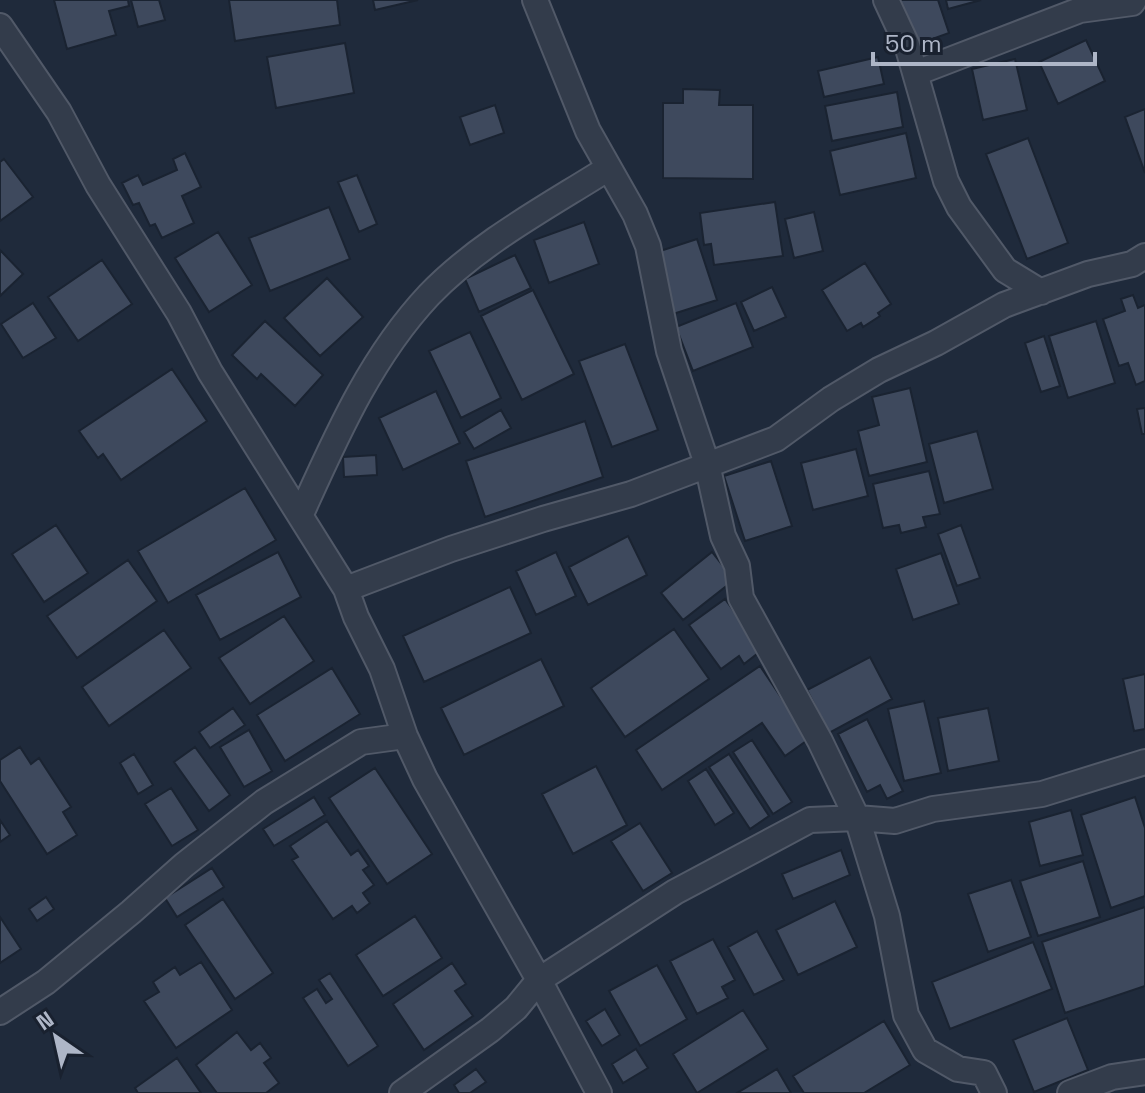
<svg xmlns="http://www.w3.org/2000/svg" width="1145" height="1093" font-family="'Space Grotesk',sans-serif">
<rect width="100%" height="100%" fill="#1f2a3b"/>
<path fill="#3e495d" stroke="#1a2331" stroke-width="2" d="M54 0H128L129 6 109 11 116 35 67 49Z
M131 0H159L165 20 138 27Z
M229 0H337L340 25 235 41Z
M373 0H418L375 10Z
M897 0H938L949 33 913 46Z
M946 0H981L948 9Z
M1086 40 1105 81 1058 104 1039 62Z
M345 43 354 93 276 108 267 57Z
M878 57 884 84 824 97 818 71Z
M1015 59 1027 110 983 120 972 69Z
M683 89 720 90 719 105H753V179L663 178V103H683Z
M897 92 903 127 832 141 825 106Z
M495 105 504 133 470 145 460 117Z
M1145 109V173L1125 117Z
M906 133 916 178 840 195 830 151Z
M1028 138 1068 243 1027 259 986 154Z
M185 153 201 187 182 196 194 223 162 238 155 224 150 226 139 203 133 205 122 183 138 175 143 185 177 170 173 159Z
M4 159 33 197 0 221V162Z
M357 175 377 224 359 232 338 182Z
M775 202 783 256 714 265 711 244 704 245 700 213Z
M329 207 350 259 270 291 249 238Z
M814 212 823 251 794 258 785 219Z
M584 222 599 264 549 283 534 240Z
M218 232 252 285 209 312 175 258Z
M697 239 717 300 673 314 654 253Z
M0 250 23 274 0 296Z
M515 255 531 288 479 312 465 279Z
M102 260 132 304 78 341 48 297Z
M865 263 891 304 878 313 880 316 863 327 861 323 847 331 822 290Z
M327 278 363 317 320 356 284 318Z
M772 287 786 317 754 331 741 302Z
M533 290 574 374 522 400 481 316Z
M1133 295 1138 308 1145 305V381L1136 385 1128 363 1119 366 1103 319 1125 311 1121 299Z
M33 303 56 338 23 358 1 324Z
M736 303 753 347 693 371 676 327Z
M265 321 323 375 295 406 261 374 257 379 232 355Z
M1096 321 1115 383 1068 398 1049 336Z
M470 332 501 398 461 418 429 351Z
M1044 336 1060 386 1041 392 1025 343Z
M625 344 658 430 612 447 579 361Z
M172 369 207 421 121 480 103 454 98 458 79 431Z
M910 388 927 462 869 476 858 431 879 425 872 397Z
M436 391 460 443 403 470 379 418Z
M1145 408V434H1142L1137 409Z
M501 410 511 428 474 449 464 432Z
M585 421 603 477 485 517 466 461Z
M977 431 993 489 944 503 929 444Z
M856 449 868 496 813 510 801 463Z
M376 455 377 475 344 477 343 457Z
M771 461 792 526 745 541 724 476Z
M929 471 940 514 923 517 926 527 901 533 899 525 883 528 873 484Z
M245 488 276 540 168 603 138 551Z
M56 525 88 573 44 602 12 554Z
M961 525 980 578 957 586 938 534Z
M628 536 647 575 588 605 569 567Z
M278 552 301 597 220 640 196 595Z
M556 552 576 596 536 615 516 571Z
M712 552 734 580 683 620 661 593Z
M941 553 959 604 913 620 896 569Z
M128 560 157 601 77 658 47 616Z
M510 587 531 633 424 682 403 636Z
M725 599 762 650 744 664 739 656 721 669 689 625Z
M284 616 314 661 250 704 219 658Z
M674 629 709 679 625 737 591 688Z
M164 630 191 668 109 726 82 687Z
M870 657 892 699 829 733 807 690Z
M541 659 564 706 464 755 441 708Z
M760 666 809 739 785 756 762 723 662 790 636 750Z
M332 668 360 714 285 761 257 715Z
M1145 674V729L1134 731 1123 679Z
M924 701 941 773 904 781 888 709Z
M233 708 245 725 210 748 199 732Z
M988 708 999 761 948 771 938 718Z
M867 719 903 791 887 799 880 785 867 792 838 734Z
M249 730 272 771 244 787 220 747Z
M752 740 792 802 773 814 733 752Z
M20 747 31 764 39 758 71 807 63 812 77 835 47 854 0 781V760Z
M195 747 230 795 209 811 174 762Z
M134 754 153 785 138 794 120 763Z
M729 754 769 816 750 829 709 767Z
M596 766 627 825 573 854 542 794Z
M375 768 432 854 387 884 329 798Z
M706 769 734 813 715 825 688 781Z
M171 788 198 830 172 846 145 804Z
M314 797 325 815 274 846 263 829Z
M1135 797 1145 828V896L1111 908 1081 815Z
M1071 810 1083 855 1040 866 1029 822Z
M0 820 10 835 0 842Z
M327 821 351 855 358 850 369 866 363 870 374 885 363 893 370 903 357 913 352 906 333 919 292 860 298 857 290 846Z
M640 823 672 873 643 891 611 841Z
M841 850 850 875 793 899 782 874Z
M1083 861 1100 917 1038 936 1020 881Z
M212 868 224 887 177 917 165 898Z
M1011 880 1031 937 988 952 968 894Z
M46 897 54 909 37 921 29 909Z
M223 899 273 973 235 999 185 925Z
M835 901 857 947 798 975 776 930Z
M1145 907V986L1065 1013 1042 942Z
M415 916 442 958 383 996 356 955Z
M0 917 21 949 0 963Z
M757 931 784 980 754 995 728 947Z
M713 939 735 980 722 987 728 998 697 1014 670 961Z
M1033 942 1052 989 950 1029 932 982Z
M201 962 232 1010 176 1048 144 1001 159 992 153 982 175 967 180 975Z
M452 963 466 984 455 991 473 1016 424 1050 393 1004Z
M657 965 687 1019 640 1046 609 991Z
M330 973 378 1046 348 1066 303 998 317 989 326 1003 332 999 319 980Z
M605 1009 620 1035 602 1046 586 1021Z
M743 1010 768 1049 697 1093 673 1054Z
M1067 1018 1088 1070 1034 1092 1013 1040Z
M884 1021 910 1065 864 1093H804L793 1076Z
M237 1032 251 1050 260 1043 271 1058 264 1063 279 1083 266 1093H217L196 1065Z
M636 1049 648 1068 623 1083 612 1064Z
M177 1058 201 1093H138L135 1088Z
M476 1069 486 1082 470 1093H459L454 1085Z
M777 1069 791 1093H737Z"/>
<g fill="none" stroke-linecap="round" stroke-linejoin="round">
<defs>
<path id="minor" d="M535 0 588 131 635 214 648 246 669 351 707 464 723 536 737 566 741 598 820 741 857 818 887 916 906 1015 925 1050 958 1069 984 1073 994 1093
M886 0 907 45 946 181 959 207 1005 270 1041 292
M0 26 59 112 98 185 179 313 210 372 346 589 356 617 382 669 405 736 425 779 539 980 599 1093
M916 73 1080 10 1132 3 1134 0
M301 514C336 437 370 358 429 295 479 243 547 207 607 169
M346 589 451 549 543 519 631 494 776 439 831 399 879 370 936 343 1004 305 1088 274 1132 264 1145 256
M0 1012 46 982 131 912 184 865 264 802 361 742 405 736
M402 1093 490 1030 516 1008 539 980 675 892 810 820 857 818 895 821 933 809 1042 794 1145 762
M1070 1093 1112 1077 1145 1072"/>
</defs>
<use href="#minor" stroke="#515968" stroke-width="28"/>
<use href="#minor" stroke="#333c4b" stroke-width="24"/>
</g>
<g transform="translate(56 1037) rotate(326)" stroke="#19212f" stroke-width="6" paint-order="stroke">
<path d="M0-6L14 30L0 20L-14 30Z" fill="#aeb6c7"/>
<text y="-12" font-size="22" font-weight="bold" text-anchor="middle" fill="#aeb6c7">N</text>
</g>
<path d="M873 52v12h222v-12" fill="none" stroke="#aeb6c7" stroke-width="4"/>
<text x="885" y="52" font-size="24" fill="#aeb6c7" stroke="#19212f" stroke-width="6" paint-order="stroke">50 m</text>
</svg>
